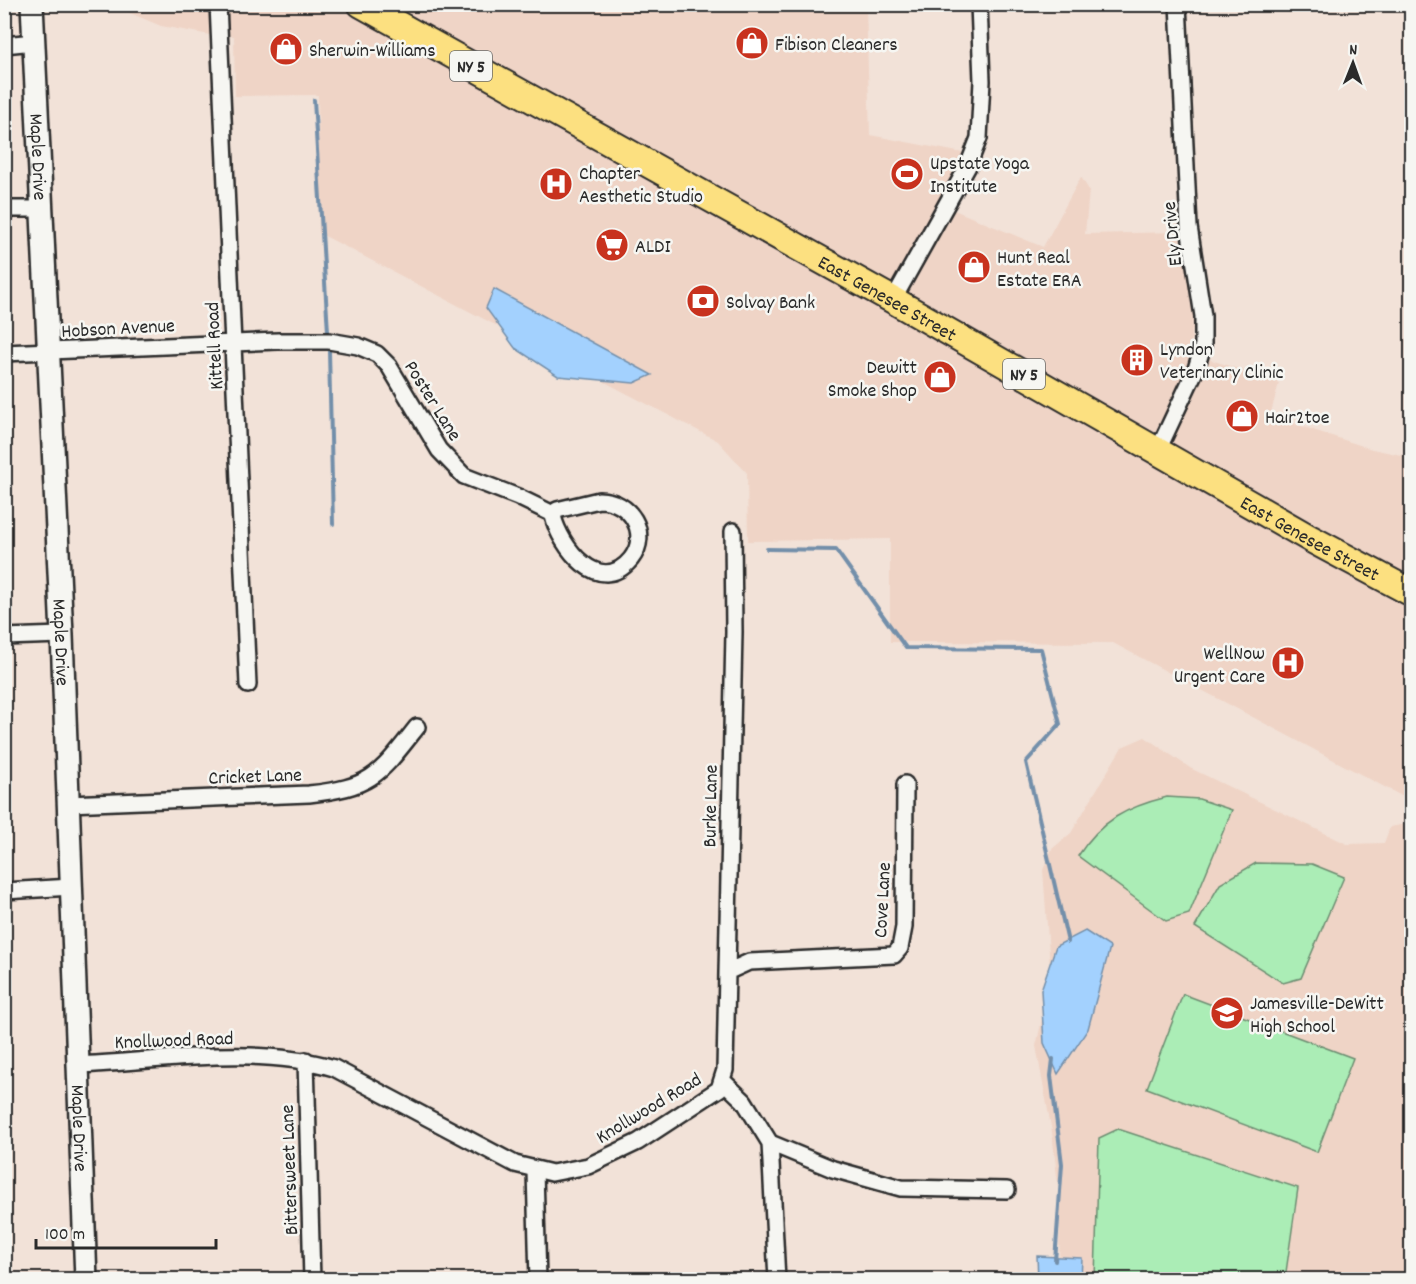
<svg xmlns="http://www.w3.org/2000/svg" width="1416" height="1284" font-family="Dekko,sans-serif">
<rect width="100%" height="100%" fill="#f2e2d8"/>
<filter id="ink" filterUnits="userSpaceOnUse"><feTurbulence type="fractalNoise" baseFrequency=".0167" numOctaves="2"/><feDisplacementMap in="SourceGraphic" scale="12" xChannelSelector="R" yChannelSelector="G"/><feConvolveMatrix kernelMatrix="1 2 1 2 8 2 1 2 1" color-interpolation-filters="sRGB"/></filter>
<g filter="url(#ink)">
<path fill="#efd4c6" d="M111 5H866L870 135 963 153 937 203 1043 247 1081 177 1089 190 1085 234 1179 232 1194 304 1191 353 1279 383 1270 416 1372 449 1411 457V801L1113 643 890 642V539L748 541 747 473 718 441 319 233 318 95 235 96 234 36 210 35 161 26Z
M1145 737 1190 768 1347 844 1384 843 1390 827 1411 823 1412 1247 1406 1258V1279H1059L1060 1203 1052 1132 1036 1046 1051 980 1043 870 1052 849 1071 833 1122 747Z"/>
<path fill="#abedb6" stroke="#6b8c70" stroke-width="1.5" d="M1167 797 1199 799 1232 810 1189 914 1166 921 1078 856C1101 820 1127 807 1167 797Z
M1256 863 1312 864 1344 877 1301 978 1283 983 1195 927 1220 884Z
M1183 994 1353 1058 1317 1152 1147 1088Z
M1118 1129 1298 1188 1285 1279H1095L1099 1138Z"/>
<path fill="#a3d1fe" stroke="#738faa" stroke-width="1.5" d="M494 289 652 375 634 383 558 376 515 348 486 308Z
M1085 931 1110 947 1088 1029 1058 1074 1044 1043 1041 990 1056 946Z
M1037 1256 1082 1258 1081 1279H1038Z"/>
<g fill="none" stroke-linecap="round" stroke-linejoin="round">
<path stroke="#738faa" stroke-width="4" d="M314 100 328 332
M329 351 333 524
M767 549 836 550 906 648 1041 649 1060 724 1026 762 1068 942
M1053 1059 1051 1076 1062 1164 1055 1261"/>
<defs>
<path id="street" d="M218 4 248 685
M4 45 34 42
M4 209H42
M893 300 968 166 979 138 982 81 979 4
M4 353 278 341H329L358 346 377 354 389 366 439 450 464 476 518 497 553 514
M1158 450 1196 369 1203 345V316L1189 227 1178 4
M599 500C630 500 651 533 631 559 599 598 560 546 553 516L557 510Z
M4 637 62 635
M68 804 309 794C373 787 379 775 417 727
M4 891 72 887
M727 972 749 962 894 955 900 948 904 927 905 784
M306 1060 312 1280
M79 1065C161 1061 256 1045 334 1068L515 1164 552 1173 588 1166 638 1142 719 1089 725 1070 734 632 733 531
M723 1081 744 1101 770 1143 833 1169 901 1188 1007 1190
M770 1143 777 1280
M535 1171 538 1280"/>
<g id="secondary">
<path id="s1" d="M32 4 62 635 86 1280"/>
</g>
<g id="highway">
<path id="s2" d="M361 4 893 300 1311 539 1412 593"/>
</g>
</defs>
<use href="#street" stroke="#2b2b2b" stroke-width="20"/>
<use href="#secondary" stroke="#2b2b2b" stroke-width="26"/>
<use href="#highway" stroke="#2b2b2b" stroke-width="30"/>
<use href="#street" stroke="#f6f6f2" stroke-width="15"/>
<use href="#secondary" stroke="#f6f6f2" stroke-width="21"/>
<use href="#highway" stroke="#fce080" stroke-width="26"/>
</g>
</g>
<defs>
<symbol id="shop-disc" viewBox="-11 -11 22 22"><circle r="9.5" fill="#c8321e" stroke="#f6f6f2"/><path d="M-5-2.5h2.3a2.7 3.5 0 0 1 5.4 0H5L5.5 6h-11ZM-1.5-2.5h3a1.5 2.3 0 0 0-3 0Z" fill="#fff"/></symbol>
<symbol id="stadium-disc" viewBox="-11 -11 22 22"><circle r="9.5" fill="#c8321e" stroke="#f6f6f2"/><path d="M0-5a6.5 5 0 1 0 0 10a6.5 5 0 1 0 0-10ZM-3.5-1.8h7v3.6h-7Z" fill="#fff"/></symbol>
<symbol id="hospital-disc" viewBox="-11 -11 22 22"><circle r="9.5" fill="#c8321e" stroke="#f6f6f2"/><path d="M-5-5h3v3.5h4V-5h3V5h-3V1.5h-4V5h-3Z" fill="#fff"/></symbol>
<symbol id="supermarket-disc" viewBox="-11 -11 22 22"><circle r="9.5" fill="#c8321e" stroke="#f6f6f2"/><path d="M-6-5.5h2.5l.6 2H6L4.5 2H-2.5L-4.4-4H-6ZM-1.5 3.2a1.3 1.3 0 1 0 .1 0ZM3 3.2a1.3 1.3 0 1 0 .1 0Z" fill="#fff"/></symbol>
<symbol id="bank-disc" viewBox="-11 -11 22 22"><circle r="9.5" fill="#c8321e" stroke="#f6f6f2"/><path d="M-6-4H6V4H-6ZM0-2.3a2.3 2.3 0 1 0 0 4.6a2.3 2.3 0 1 0 0-4.6Z" fill="#fff"/></symbol>
<symbol id="building-disc" viewBox="-11 -11 22 22"><circle r="9.5" fill="#c8321e" stroke="#f6f6f2"/><path d="M-4-6H4V6H1V3H-1V6H-4ZM-2.5-4.3h1.7v1.8h-1.7ZM.8-4.3h1.7v1.8H.8ZM-2.5-1h1.7V.8h-1.7ZM.8-1h1.7V.8H.8Z" fill="#fff"/></symbol>
<symbol id="school-disc" viewBox="-11 -11 22 22"><circle r="9.5" fill="#c8321e" stroke="#f6f6f2"/><path d="M0-5L7-2L0 1L-7-2ZM-4 1L0 2.5L4 1V4Q0 6-4 4Z" fill="#fff"/></symbol>
</defs>
<g fill-rule="evenodd">
<use href="#shop-disc" x="733" y="24" width="38" height="38"/>
<use href="#shop-disc" x="267" y="30" width="38" height="38"/>
<use href="#stadium-disc" x="888" y="155" width="38" height="38"/>
<use href="#hospital-disc" x="537" y="165" width="38" height="38"/>
<use href="#supermarket-disc" x="593" y="226" width="38" height="38"/>
<use href="#shop-disc" x="955" y="248" width="38" height="38"/>
<use href="#bank-disc" x="684" y="282" width="38" height="38"/>
<use href="#building-disc" x="1118" y="341" width="38" height="38"/>
<use href="#shop-disc" x="921" y="358" width="38" height="38"/>
<use href="#shop-disc" x="1223" y="397" width="38" height="38"/>
<use href="#hospital-disc" x="1269" y="644" width="38" height="38"/>
<use href="#school-disc" x="1208" y="994" width="38" height="38"/>
</g>
<g text-anchor="middle" stroke-width="5" stroke-linejoin="round" paint-order="stroke">
<g fill="#f6f6f2" stroke="#686867" stroke-width="1.5">
<rect x="450" y="51" width="42" height="30" rx="4.5"/>
<rect x="1003" y="359" width="42" height="30" rx="4.5"/>
</g>
<g font-size="18" font-weight="bold" fill="#2b2b2b">
<text x="471" y="72">NY 5</text>
<text x="1024" y="380">NY 5</text>
</g>
<g font-size="20" fill="#2b2b2b" stroke="#f6f6f2" text-anchor="start">
<text x="775" y="50">Fibison Cleaners</text>
<text x="309" y="56">Sherwin-Williams</text>
<text x="930" y="169">Upstate Yoga<tspan x="930" dy="23">Institute</tspan></text>
<text x="579" y="179">Chapter<tspan x="579" dy="23">Aesthetic Studio</tspan></text>
<text x="635" y="252">ALDI</text>
<text x="997" y="263">Hunt Real<tspan x="997" dy="23">Estate ERA</tspan></text>
<text x="726" y="308">Solvay Bank</text>
<text x="1160" y="355">Lyndon<tspan x="1160" dy="23">Veterinary Clinic</tspan></text>
<text x="917" y="373" text-anchor="end">Dewitt<tspan x="917" dy="23">Smoke Shop</tspan></text>
<text x="1265" y="423">Hair2toe</text>
<text x="1265" y="659" text-anchor="end">WellNow<tspan x="1265" dy="23">Urgent Care</tspan></text>
<text x="1250" y="1009">Jamesville-DeWitt<tspan x="1250" dy="23">High School</tspan></text>
</g>
<g font-size="20" fill="#2b2b2b" stroke="#f6f6f2">
<text dy="7" stroke="none"><textPath href="#s1" startOffset="153">Maple Drive</textPath></text>
<text transform="translate(1171 234) rotate(-96)" y="7">Ely Drive</text>
<text dy="7" stroke="none"><textPath href="#s2" startOffset="603">East Genesee Street</textPath></text>
<text transform="translate(118 327) rotate(-3)" y="7">Hobson Avenue</text>
<text transform="translate(213 346) rotate(-93)" y="7">Kittell Road</text>
<text transform="translate(434 400) rotate(58)" y="7">Poster Lane</text>
<text dy="7" stroke="none"><textPath href="#s2" startOffset="1089">East Genesee Street</textPath></text>
<text dy="7" stroke="none"><textPath href="#s1" startOffset="639">Maple Drive</textPath></text>
<text transform="translate(255 775) rotate(-2)" y="7">Cricket Lane</text>
<text transform="translate(709 806) rotate(-89)" y="7">Burke Lane</text>
<text transform="translate(881 900) rotate(-87)" y="7">Cove Lane</text>
<text transform="translate(174 1039) rotate(-2)" y="7">Knollwood Road</text>
<text transform="translate(648 1107) rotate(-31)" y="7">Knollwood Road</text>
<text dy="7" stroke="none"><textPath href="#s1" startOffset="1125">Maple Drive</textPath></text>
<text transform="translate(288 1170) rotate(-92)" y="7">Bittersweet Lane</text>
</g>
</g>
<rect width="1416" height="1284" fill="none" stroke="#f6f6f2" stroke-width="24"/>
<rect x="12" y="12" width="1392" height="1260" fill="none" stroke="#2b2b2b" stroke-width="2" filter="url(#ink)"/>
<g transform="translate(1353 63) rotate(1)" stroke="#f6f6f2" stroke-width="4.5" paint-order="stroke">
<path d="M0-4.5L10 22L0 15L-10 22Z" fill="#2b2b2b"/>
<text y="-9" font-size="16" font-weight="bold" text-anchor="middle" fill="#2b2b2b">N</text>
</g>
<path d="M36 1239v9h180v-9" fill="none" stroke="#2b2b2b" stroke-width="3"/>
<text x="45" y="1239" font-size="18" fill="#2b2b2b" stroke="#f6f6f2" stroke-width="4.5" paint-order="stroke">100 m</text>
</svg>
